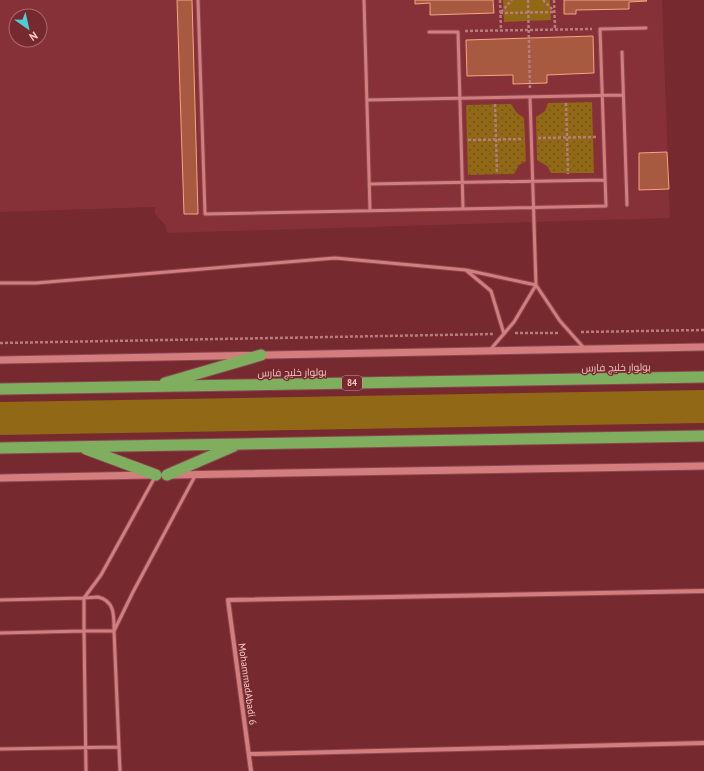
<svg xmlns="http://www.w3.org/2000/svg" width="704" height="771" font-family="'PT Sans',Cairo,sans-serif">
<defs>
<pattern id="park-dots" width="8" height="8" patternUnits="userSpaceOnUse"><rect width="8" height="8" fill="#916815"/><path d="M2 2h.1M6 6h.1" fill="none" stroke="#715426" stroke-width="1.8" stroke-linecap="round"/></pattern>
</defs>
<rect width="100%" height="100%" fill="#76292e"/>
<path fill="#863137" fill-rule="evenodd" d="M0 0H662L670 218 167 233 166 226 155 214V207L0 212ZM16 16H40V40H16Z"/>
<path fill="#916815" d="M503 0H550L551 20 504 22Z
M704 390V423L0 435V402Z"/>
<path fill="url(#park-dots)" d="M592 102 594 173H551L547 166 537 160 536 117 545 111 548 103Z
M511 104 517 113 524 118 526 161 519 165 514 174 468 175 466 105Z"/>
<path fill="#a75a40" stroke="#f7a386" d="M177 0H192L198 214H184Z
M415 0H493L494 13 430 15V3L415 4Z
M564 0H646L647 1 629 2V9L576 10V14H564Z
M593 36 594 73 547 75V83L513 84V75L467 76 466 40Z
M667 152 669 189 639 190V153Z"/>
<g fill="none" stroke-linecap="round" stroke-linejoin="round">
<defs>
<path id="service" d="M198 0 205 214 606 206 600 29 646 28
M364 0 370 210
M429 32H458L463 208
M622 52 627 205
M367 100 623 95
M369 184 605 180
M467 271 491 291 504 334
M0 283H36L335 258 466 270 536 285 530 97
M490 350 514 322 536 285 560 321 584 348
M98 597C115 601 114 616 114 631H84V598Z
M0 600 84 598 101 575 155 477
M0 633 84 631 86 771
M0 749 119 747
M120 771 114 631 133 592 195 476"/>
<path id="minor" d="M249 754 704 743
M251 771 228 600 704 591"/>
<path id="tertiary" d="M0 360 704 347
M172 475 704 466
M0 478 150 475"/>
<path id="trunk" d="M165 383 261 355
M0 389 704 377
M0 448 704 436
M86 449 156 475
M167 475 234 446"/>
</defs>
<use href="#service" stroke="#8a464e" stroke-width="5"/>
<use href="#minor" stroke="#8a464e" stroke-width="6"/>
<use href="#tertiary" stroke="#8a464e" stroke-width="9"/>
<use href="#trunk" stroke="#8a464e" stroke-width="13"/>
<path stroke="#b97c7d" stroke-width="2.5" stroke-dasharray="3 2" stroke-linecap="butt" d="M500 0 501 31
M528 0 530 89
M543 0 554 11
M554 0 555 30
M501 12 512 0
M500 13 555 12
M465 31 592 29
M566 103 568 174
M495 104 497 173
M538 138 597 137
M468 140 523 139
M581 332 704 330
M515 333H560
M0 343 494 334"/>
<use href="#service" stroke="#d37d7e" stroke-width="3"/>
<use href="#minor" stroke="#d37d7e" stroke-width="4"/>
<use href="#tertiary" stroke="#d37d7e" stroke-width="7"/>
<use href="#trunk" stroke="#7fae5e" stroke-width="11"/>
</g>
<g text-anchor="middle" stroke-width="3" stroke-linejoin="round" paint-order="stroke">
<rect fill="#76292e" stroke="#d09898" stroke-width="1" x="342" y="376" width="20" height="14" rx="3"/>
<g font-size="9" font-weight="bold" fill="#f7c7c6">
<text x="352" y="386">84</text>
</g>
<g font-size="10" fill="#f7c7c6" stroke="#76292e">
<text transform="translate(616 367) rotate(-1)" y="4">بولوار خلیج فارس</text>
<text transform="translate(292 372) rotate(-1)" y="4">بولوار خلیج فارس</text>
<text transform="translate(248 684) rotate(82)" y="4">MohammadAbadi 6</text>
</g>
</g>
<g transform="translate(28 28) rotate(146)"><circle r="19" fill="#76292e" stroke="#aa686b"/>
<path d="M0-3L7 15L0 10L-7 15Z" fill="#51ccd2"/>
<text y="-6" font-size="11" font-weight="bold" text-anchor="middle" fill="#f7c7c6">N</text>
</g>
</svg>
